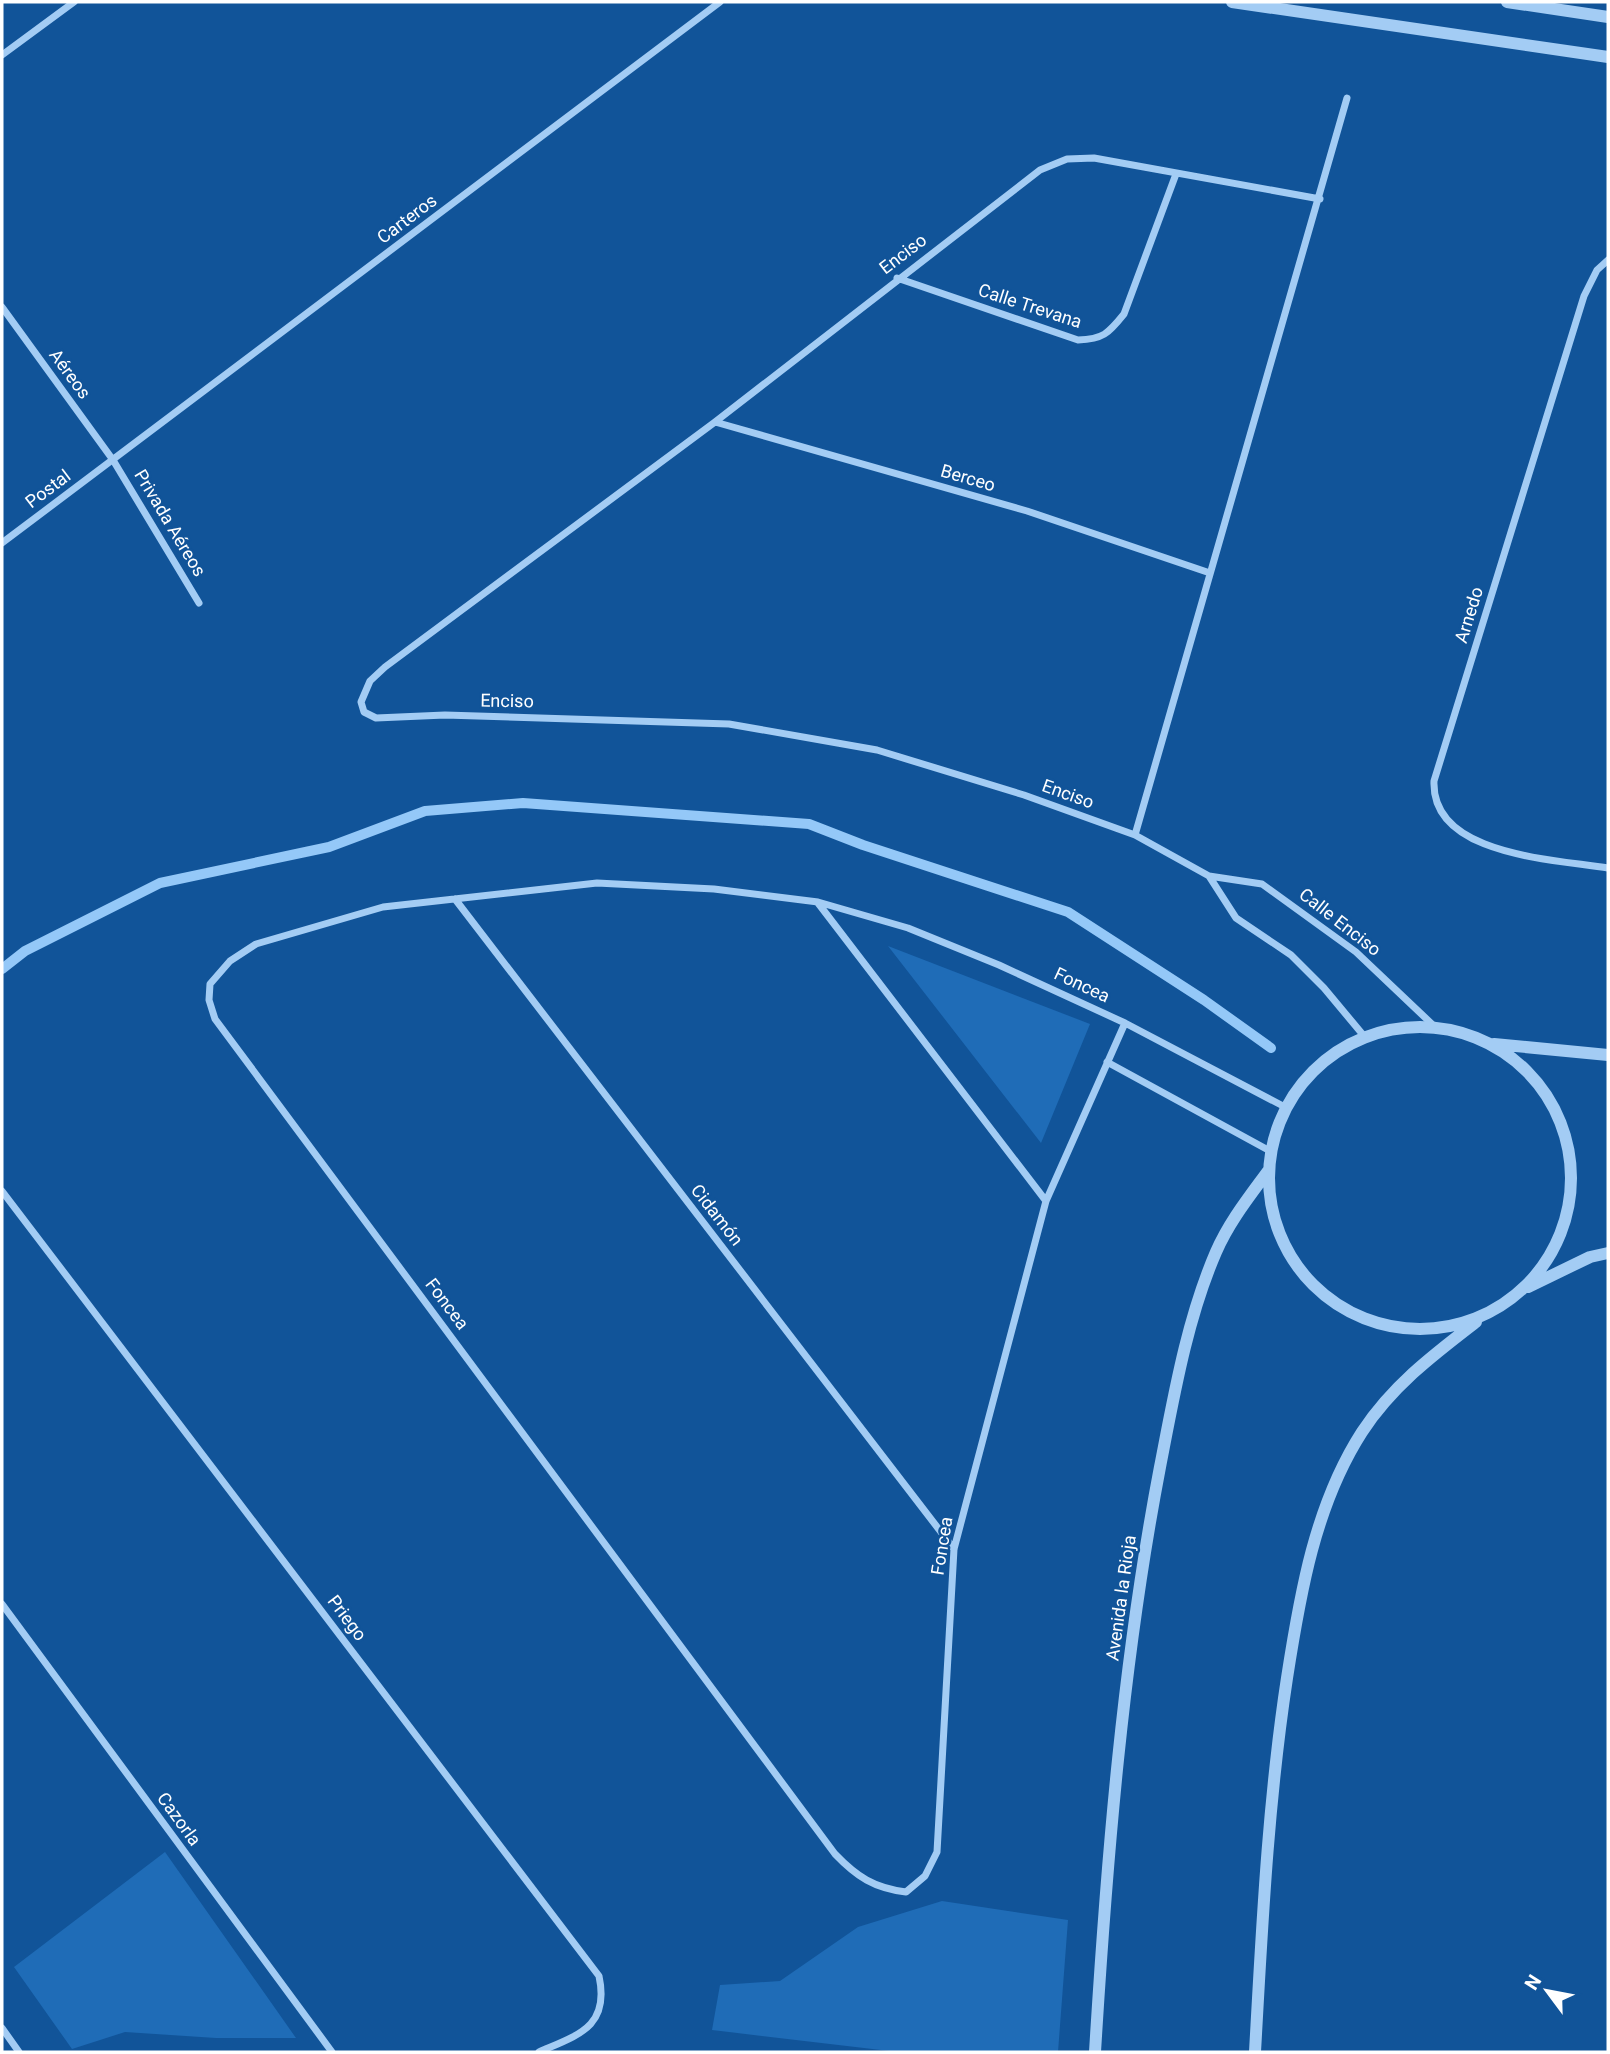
<svg xmlns="http://www.w3.org/2000/svg" width="1610" height="2054" font-family="Roboto,sans-serif">
<rect width="100%" height="100%" fill="#115499"/>
<path fill="#1f6cb7" d="M888 946 1090 1024 1041 1143Z
M165 1852 296 2038H216L125 2032 72 2049 14 1967Z
M942 1901 1068 1920 1058 2052H898L712 2030 720 1985 780 1981 858 1927Z"/>
<g fill="none" stroke-linecap="round" stroke-linejoin="round">
<path stroke="#94c8f8" stroke-width="10" d="M2 969 25 951 160 883 329 847 425 811 523 803 809 824 863 845 1068 912 1204 1000 1271 1048"/>
<path stroke="#a3ccf4" stroke-width="7" d="M2 55 74 2
M1320 199 1094 158 1067 159 1040 170 715 422 385 667 370 681 361 702 364 712 376 718 445 715 729 724 877 750 1024 795 1135 835 1209 876 1262 884 1356 952 1434 1026
M1608 260 1597 270 1584 296 1434 781C1431 856 1554 859 1608 868
M897 278 1078 340C1103 339 1108 334 1124 314L1176 174
M2 307 113 460 199 603
M715 422 1027 511 1210 573
M2 543 720 2
M1135 835 1347 98
M1209 876 1236 918 1291 955 1324 988 1364 1036
M455 899 954 1549
M818 903 1046 1201
M1125 1023 1046 1201 954 1549 937 1852 925 1876 906 1892C874 1888 857 1877 835 1854L215 1019 209 1000 210 984 230 961 256 944 383 907 597 883 714 889 818 902 908 928 999 965 1125 1023 1285 1107
M1107 1062 1270 1151
M2 1191 599 1976C610 2027 578 2035 539 2052
M2 1604 332 2052
M2 2028 19 2052"/>
<path stroke="#a3ccf4" stroke-width="12" d="M1232 2 1608 57
M1507 2 1608 17
M1269 1178a151 151 0 1 1 302 0a151 151 0 1 1-302 0Z
M1494 1044 1608 1055
M1528 1287 1590 1257 1608 1253
M1095 2052C1107 1856 1123 1660 1160 1467 1174 1395 1187 1319 1216 1252 1229 1222 1249 1197 1268 1171
M1255 2052C1262 1927 1268 1802 1287 1678 1300 1594 1315 1505 1362 1432 1392 1386 1433 1355 1476 1322"/>
</g>
<g text-anchor="middle" stroke-width="5" stroke-linejoin="round" paint-order="stroke">
<g font-size="18" fill="#fff" stroke="#115499">
<text transform="translate(407 219) rotate(-37)" y="6">Carteros</text>
<text transform="translate(903 254) rotate(-37)" y="6">Enciso</text>
<text transform="translate(1030 306) rotate(18)" y="6">Calle Trevana</text>
<text transform="translate(70 374) rotate(54)" y="6">Aéreos</text>
<text transform="translate(968 478) rotate(16)" y="6">Berceo</text>
<text transform="translate(48 489) rotate(-37)" y="6">Postal</text>
<text transform="translate(170 523) rotate(59)" y="6">Privada Aéreos</text>
<text transform="translate(1469 615) rotate(-73)" y="6">Arnedo</text>
<text transform="translate(507 701) rotate(1)" y="6">Enciso</text>
<text transform="translate(1068 794) rotate(20)" y="6">Enciso</text>
<text transform="translate(1340 922) rotate(38)" y="6">Calle Enciso</text>
<text transform="translate(1082 985) rotate(25)" y="6">Foncea</text>
<text transform="translate(717 1215) rotate(52)" y="6">Cidamón</text>
<text transform="translate(447 1304) rotate(53)" y="6">Foncea</text>
<text transform="translate(942 1546) rotate(-81)" y="6">Foncea</text>
<text transform="translate(1121 1598) rotate(-82)" y="6">Avenida la Rioja</text>
<text transform="translate(347 1618) rotate(53)" y="6">Priego</text>
<text transform="translate(179 1819) rotate(54)" y="6">Cazorla</text>
</g>
</g>
<rect width="1610" height="2054" fill="none" stroke="#ffffff" stroke-width="7"/>
<g transform="translate(1547 1991) rotate(302)" stroke="#115499" stroke-width="5" paint-order="stroke">
<path d="M0-5L12 26L0 18L-12 26Z" fill="#ffffff"/>
<text y="-10" font-size="19" font-weight="bold" text-anchor="middle" fill="#ffffff">N</text>
</g>
</svg>
